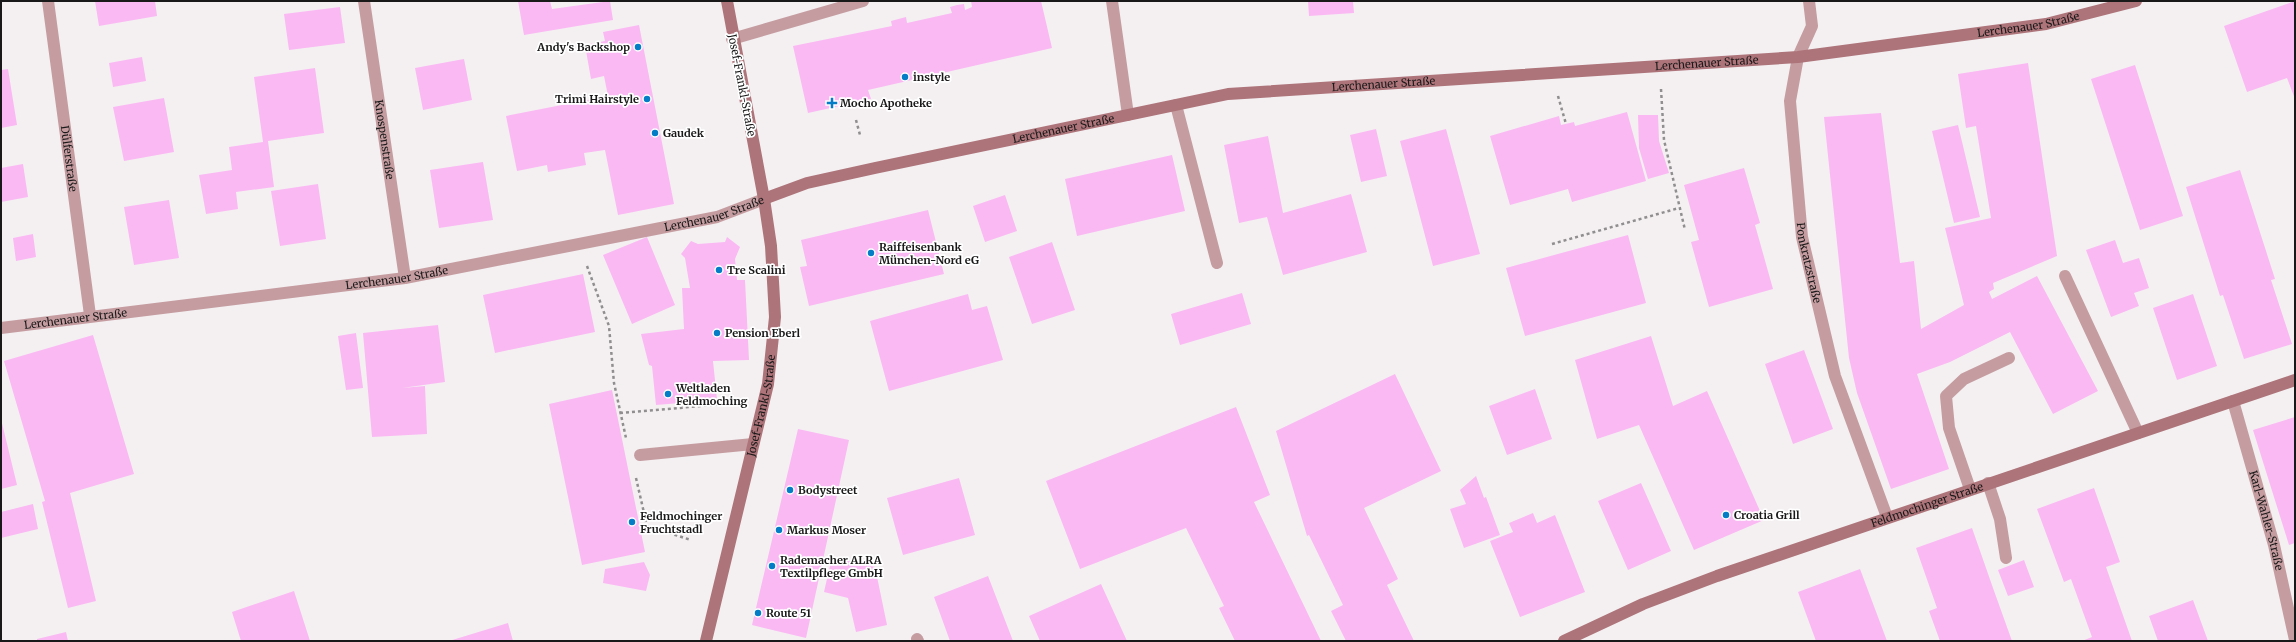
<svg xmlns="http://www.w3.org/2000/svg" width="2296" height="642" font-family="Merriweather,serif">
<rect width="100%" height="100%" fill="#f4f0f2"/>
<path fill="#fab9f3" d="M95 1H155L157 16 99 26Z
M518 1H550L552 9 610 1 613 20 524 35Z
M971 1H1041L1052 48 868 90 871 99 808 113 793 46 892 26 891 21 906 17 907 23 952 13 950 7 957 5 964 4 965 10 972 7Z
M1308 1H1353L1354 13 1309 16Z
M2295 1V99L2287 78 2247 92 2224 26Z
M340 7 345 43 289 50 284 14Z
M639 25 674 204 618 215 605 150 584 153 586 165 548 172 547 165 517 171 506 116 608 96 604 76 591 79 585 45 605 41 603 32Z
M142 57 146 81 113 87 109 63Z
M464 59 472 100 423 110 415 68Z
M2028 63 2057 256 1993 283 1994 289 1989 292 1992 299 2037 276 2098 391 2053 414 2010 332 1950 362 1917 374 1949 469 1891 489 1857 393 1849 358 1824 117 1881 113 1900 263 1914 261 1921 329 1964 305 1945 228 1991 218 1976 126 1966 128 1958 74Z
M2135 65 2183 216 2140 230 2091 79Z
M315 68 324 133 268 141 274 187 236 192 238 209 206 214 199 175 232 170 229 147 263 142 254 77Z
M8 69 17 125 1 128V70Z
M164 98 174 152 124 161 113 107Z
M1627 112 1646 181 1572 202 1568 189 1510 205 1490 136 1559 116 1561 125 1574 122 1575 126Z
M1638 115H1658L1659 141 1669 173 1648 179 1639 148Z
M1958 125 1980 217 1954 223 1932 131Z
M1376 129 1387 176 1361 182 1350 135Z
M1446 129 1480 254 1433 266 1400 141Z
M1268 136 1283 213 1351 194 1367 252 1283 275 1267 217 1239 223 1224 145Z
M1172 155 1185 211 1077 236 1065 179Z
M483 162 493 220 439 228 430 170Z
M23 164 28 197 1 202V168Z
M1744 168 1760 223 1755 225 1773 289 1709 307 1691 242 1699 240 1684 185Z
M2240 170 2275 279 2271 280 2292 344 2244 359 2223 295 2220 296 2186 187Z
M318 184 326 239 280 246 271 191Z
M1005 195 1017 231 985 242 973 206Z
M169 200 179 258 134 265 124 207Z
M928 210 944 274 809 306 800 267 807 266 801 240Z
M33 234 36 257 16 261 13 238Z
M1628 235 1646 303 1525 336 1506 268Z
M647 237 675 305 632 324 603 255Z
M727 237 740 247 735 259 737 280H745L749 360 713 361 717 400 656 405 652 366 649 365 641 334 684 329 682 288H690L685 258 681 254 691 241 698 244 725 242Z
M2115 240 2123 263 2139 258 2149 288 2134 293 2139 306 2111 317 2086 250Z
M1052 242 1075 310 1032 324 1009 257Z
M583 274 595 332 495 353 483 295Z
M1242 293 1251 324 1180 345 1171 314Z
M968 294 972 310 987 306 1003 360 889 391 870 321Z
M2193 294 2217 366 2177 380 2153 308Z
M438 325 445 382 402 388 425 386 427 434 372 437 363 333Z
M356 333 363 388 346 390 338 336Z
M93 335 134 474 70 493 96 601 68 608 42 502 45 501 4 361Z
M1651 336 1673 406 1707 391 1764 520 1694 550 1639 425 1597 439 1575 360Z
M1804 350 1833 429 1793 444 1765 364Z
M1395 374 1441 471 1364 508 1398 579 1387 585 1414 641H1346L1331 611 1343 605 1309 535 1307 536 1276 431Z
M1535 389 1552 439 1507 455 1489 406Z
M612 390 645 552 582 565 549 404Z
M1236 407 1270 495 1254 502 1321 641H1235L1219 608 1224 606 1186 528 1080 569 1046 481Z
M2295 417V543L2289 545 2253 430Z
M1 419 17 485 1 489Z
M798 429 849 440 806 638 752 625Z
M1476 476 1484 498 1486 497 1500 535 1464 548 1450 509 1466 504 1460 490Z
M959 478 975 535 903 555 887 498Z
M1641 483 1671 551 1628 570 1598 501Z
M2094 488 2120 562 2106 567 2132 641H2082L2092 637 2071 579 2064 582 2037 509Z
M33 504 38 529 1 538V512Z
M1533 513 1537 523 1555 515 1585 592 1520 617 1490 541 1513 532 1509 523Z
M1972 528 1993 588 2012 641H1940L1929 611 1937 608 1916 548Z
M832 557 875 567 887 625 856 632 848 598 824 592Z
M2024 560 2034 587 2008 596 1998 570Z
M644 562 650 575 646 591 603 583 605 569Z
M1860 569 1887 641H1816L1798 592Z
M988 576 1013 641H950L934 597Z
M1101 584 1127 641H1040L1029 616Z
M294 591 310 641H241L232 612Z
M2193 600 2208 641H2158L2149 616Z
M508 623 513 641H449Z
M66 632 68 641H37V639Z"/>
<g fill="none" stroke-linecap="round" stroke-linejoin="round">
<path stroke="#908e8f" stroke-width="2.5" stroke-dasharray="3 3" stroke-linecap="butt" d="M1661 89 1664 140 1685 230
M1558 96 1566 124
M856 120 860 135
M1552 244 1679 208
M587 266 609 326 614 383 626 438
M620 413 737 403
M636 478 647 526 691 540"/>
<g stroke="#c59da1" stroke-width="12">
<path d="M1112 1 1128 115"/>
<path d="M732 39 863 1"/>
<path d="M1176 105 1217 263"/>
<path d="M2065 276 2138 433"/>
<path id="s1" d="M2233 401 2274 545 2295 640"/>
<path d="M640 455 753 444"/>
<path d="M1988 483 2000 519 2006 558"/>
<path d="M1970 489 1949 428 1946 396 1964 379 2009 358"/>
<path d="M917 639 918 641"/>
</g>
<g stroke="#c59da1" stroke-width="12">
<path id="s2" d="M48 1 90 315"/>
<path id="s3" d="M364 1 405 278"/>
<path id="s4" d="M1809 1 1812 26 1798 57 1790 101 1802 237 1835 376 1887 517"/>
<path id="s5" d="M1 328 405 278 717 217 764 199"/>
</g>
<g stroke="#ad747a" stroke-width="12">
<path id="s6" d="M764 199 807 183 875 168 1228 94 1798 57 2046 24 2136 1"/>
<path id="s7" d="M706 641 768 384 775 317 771 246 764 199 727 1"/>
<path id="s8" d="M1564 641 1643 604 1717 576 2295 380"/>
</g>
</g>
<g fill="#047cc6" stroke="#fff" stroke-width="1.5">
<circle cx="638" cy="47" r="4"/>
<circle cx="905" cy="77" r="4"/>
<circle cx="647" cy="99" r="4"/>
<path d="M830 97h4v4h4v4h-4v4h-4v-4h-4v-4h4z"/>
<circle cx="655" cy="133" r="4"/>
<circle cx="871" cy="253" r="4"/>
<circle cx="719" cy="270" r="4"/>
<circle cx="717" cy="333" r="4"/>
<circle cx="668" cy="394" r="4"/>
<circle cx="790" cy="490" r="4"/>
<circle cx="1726" cy="515" r="4"/>
<circle cx="632" cy="522" r="4"/>
<circle cx="779" cy="530" r="4"/>
<circle cx="772" cy="566" r="4"/>
<circle cx="758" cy="613" r="4"/>
</g>
<g text-anchor="middle" stroke-width="3.5" stroke-linejoin="round" paint-order="stroke">
<g font-size="11" fill="#1a1919" stroke="#fff">
<text dy="4" stroke="none"><textPath href="#s6" startOffset="1280">Lerchenauer Straße</textPath></text>
<text dy="4" stroke="none"><textPath href="#s6" startOffset="956">Lerchenauer Straße</textPath></text>
<text dy="4" stroke="none"><textPath href="#s6" startOffset="632">Lerchenauer Straße</textPath></text>
<text transform="translate(742 85) rotate(79)" y="4">Josef-Frankl-Straße</text>
<text dy="4" stroke="none"><textPath href="#s6" startOffset="308">Lerchenauer Straße</textPath></text>
<text dy="4" stroke="none"><textPath href="#s3" startOffset="140">Knospenstraße</textPath></text>
<text dy="4" stroke="none"><textPath href="#s2" startOffset="159">Dülferstraße</textPath></text>
<text dy="4" stroke="none"><textPath href="#s5" startOffset="723">Lerchenauer Straße</textPath></text>
<text dy="4" stroke="none"><textPath href="#s4" startOffset="267">Ponkratzstraße</textPath></text>
<text dy="4" stroke="none"><textPath href="#s5" startOffset="399">Lerchenauer Straße</textPath></text>
<text dy="4" stroke="none"><textPath href="#s5" startOffset="75">Lerchenauer Straße</textPath></text>
<text dy="4" stroke="none"><textPath href="#s7" startOffset="242">Josef-Frankl-Straße</textPath></text>
<text dy="4" stroke="none"><textPath href="#s8" startOffset="388">Feldmochinger Straße</textPath></text>
<text dy="4" stroke="none"><textPath href="#s1" startOffset="124">Karl-Wahler-Straße</textPath></text>
</g>
<g font-size="11" font-weight="bold" fill="#1a1919" stroke="#fff" text-anchor="start">
<text x="630" y="51" text-anchor="end">Andy's Backshop</text>
<text x="913" y="81">instyle</text>
<text x="639" y="103" text-anchor="end">Trimi Hairstyle</text>
<text x="840" y="107">Mocho Apotheke</text>
<text x="663" y="137">Gaudek</text>
<text x="879" y="251">Raiffeisenbank<tspan x="879" dy="13">München-Nord eG</tspan></text>
<text x="727" y="274">Tre Scalini</text>
<text x="725" y="337">Pension Eberl</text>
<text x="676" y="392">Weltladen<tspan x="676" dy="13">Feldmoching</tspan></text>
<text x="798" y="494">Bodystreet</text>
<text x="1734" y="519">Croatia Grill</text>
<text x="640" y="520">Feldmochinger<tspan x="640" dy="13">Fruchtstadl</tspan></text>
<text x="787" y="534">Markus Moser</text>
<text x="780" y="564">Rademacher ALRA<tspan x="780" dy="13">Textilpflege GmbH</tspan></text>
<text x="766" y="617">Route 51</text>
</g>
</g>
<rect width="2296" height="642" fill="none" stroke="#1a1919" stroke-width="4"/>
</svg>
